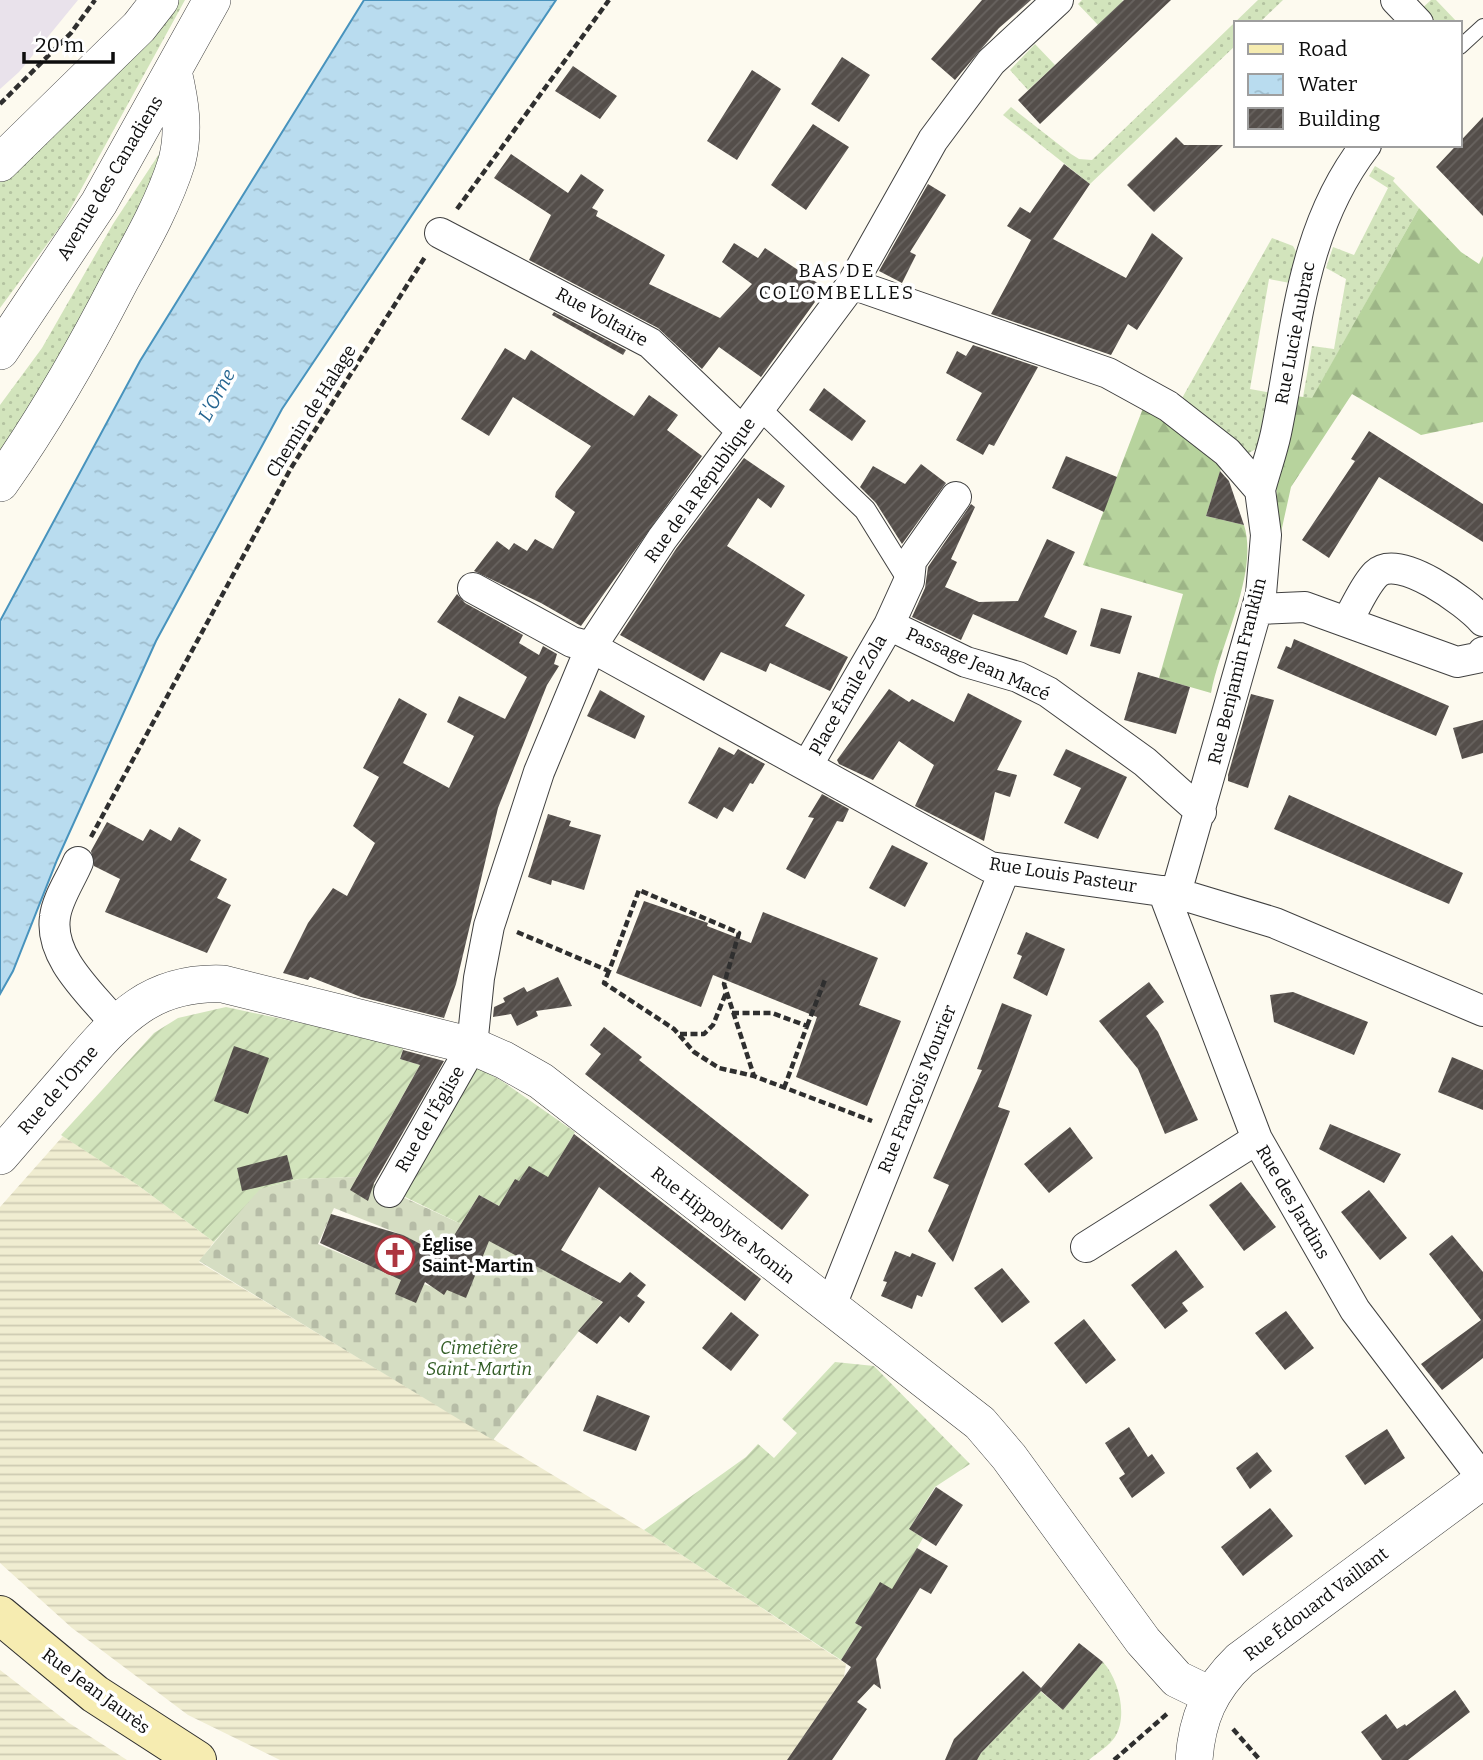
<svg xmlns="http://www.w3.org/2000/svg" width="1483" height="1760" font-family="Bitter,serif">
<defs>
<pattern id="farmland-rules" width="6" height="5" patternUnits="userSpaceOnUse" patternTransform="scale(1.75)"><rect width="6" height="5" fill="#f0edd1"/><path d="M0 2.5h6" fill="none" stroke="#cdcab2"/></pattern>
<pattern id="grass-dots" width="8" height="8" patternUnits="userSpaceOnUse" patternTransform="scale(1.75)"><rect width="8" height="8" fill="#d2e4bc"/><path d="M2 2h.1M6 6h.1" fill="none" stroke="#b3c2a0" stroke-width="1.8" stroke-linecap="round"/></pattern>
<pattern id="forest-firs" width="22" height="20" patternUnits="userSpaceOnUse" patternTransform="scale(1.75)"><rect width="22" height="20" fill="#b7d39d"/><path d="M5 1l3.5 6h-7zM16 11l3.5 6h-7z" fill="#9cb486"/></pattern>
<pattern id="cemetery-stones" width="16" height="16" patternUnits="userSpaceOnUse" patternTransform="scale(1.75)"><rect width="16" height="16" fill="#d5ddc2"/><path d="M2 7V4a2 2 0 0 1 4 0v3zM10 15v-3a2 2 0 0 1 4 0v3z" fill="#b6bca6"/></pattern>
<pattern id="garden-furrows" width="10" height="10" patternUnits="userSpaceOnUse" patternTransform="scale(1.75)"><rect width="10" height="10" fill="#d2e4bc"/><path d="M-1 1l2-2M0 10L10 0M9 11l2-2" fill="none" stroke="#b3c2a0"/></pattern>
<pattern id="water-ripples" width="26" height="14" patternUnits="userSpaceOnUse" patternTransform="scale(1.75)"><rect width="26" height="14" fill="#b9dcef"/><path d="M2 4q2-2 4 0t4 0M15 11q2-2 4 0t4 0" fill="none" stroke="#9ebccc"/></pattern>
<pattern id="building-hatch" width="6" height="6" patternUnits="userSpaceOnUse" patternTransform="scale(1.75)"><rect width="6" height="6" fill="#544e4a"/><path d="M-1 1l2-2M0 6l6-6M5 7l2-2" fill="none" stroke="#686360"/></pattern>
</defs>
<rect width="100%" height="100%" fill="#fdfaef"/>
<path fill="#e9e2eb" d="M0 0H78L19 72 0 89Z"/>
<path fill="url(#farmland-rules)" d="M63 1136 139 1186 214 1242 199 1262 644 1530 846 1664 844 1677 787 1760H280L188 1715 72 1628 0 1563V1207Z
M0 1670 69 1723 127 1760H0Z"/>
<path fill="url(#grass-dots)" d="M170 0H185L62 224 0 308V182L122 59Z
M1082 0H1122L1123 1 1098 25 1078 4Z
M1258 0H1283L1259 23H1236V45L1090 184 1003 115 1011 107 1071 154 1079 159 1092 160Z
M1431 0H1436L1458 23H1431L1419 11Z
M1035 44 1055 65 1028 90 1010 70Z
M165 145 139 228 0 462V405L42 348 113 224Z
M1375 166 1395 178 1393 181 1419 208 1312 399 1303 397 1312 346 1334 349 1346 279 1326 268 1333 247 1354 255 1388 188 1369 176Z
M1272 238 1293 246 1298 255 1290 283 1269 279 1250 389 1272 393 1258 448 1245 455 1181 400Z
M1103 1662C1119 1680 1128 1716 1115 1737 1109 1746 1097 1753 1089 1760H977L981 1753 1040 1691 1063 1710Z"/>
<path fill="url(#forest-firs)" d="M1419 208 1461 252 1479 264 1483 256V422L1421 435 1352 394 1291 487 1274 564 1277 476 1295 396 1312 398Z
M1145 403 1223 462 1206 516 1244 525C1259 573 1220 644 1211 693L1159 678 1183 594 1083 565Z"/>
<path fill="url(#cemetery-stones)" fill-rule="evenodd" d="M357 1177V1180L377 1185 461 1224 602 1302 493 1440 199 1261 259 1189 299 1179ZM334 1208 402 1235 439 1253 441 1290 424 1284 416 1302 404 1274 365 1264 318 1244Z"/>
<path fill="url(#garden-furrows)" d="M226 1007 395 1043 404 1046 400 1059 420 1065 357 1177 299 1179 260 1189 214 1242 139 1186 61 1135 154 1033 178 1018Z
M474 1066 502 1081 575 1132 546 1181 543 1174 528 1168 522 1183 515 1179 499 1206 479 1195 461 1224 403 1196Z
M835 1362 874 1366 970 1464 935 1487 909 1529 923 1538 893 1590 855 1623 862 1627 841 1660 644 1530 746 1457 758 1444 774 1458 797 1433 782 1419Z"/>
<path fill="url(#water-ripples)" stroke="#4893bd" stroke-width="2" d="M364 0H556L282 409 156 641 57 860 13 971 0 994V621L140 361Z"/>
<path fill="url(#building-hatch)" d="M982 0H1031L999 28 955 80 931 59Z
M1124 0H1171L1040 124 1018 100Z
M842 57 870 75 839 122 811 104Z
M573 66 617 96 600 119 555 91Z
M752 70 781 89 737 160 707 141Z
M1483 117V216L1436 167Z
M813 124 849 147 806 210 771 185Z
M1176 137 1184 145H1223L1154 212 1127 185Z
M511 154 568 193 581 174 604 190 592 208 598 211 596 216 665 255 649 284 720 318 752 284 722 262 734 243 758 258 765 248 825 288 761 377 719 347 702 369 658 328 529 260 551 215 494 178Z
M1064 164 1090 184 1053 239 1126 278 1152 233 1183 258 1137 330 1128 324 1111 355 991 314 1031 240 1007 226 1020 207 1030 213Z
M928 184 946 195 910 252 916 255 902 283 879 271Z
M554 312 626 350 623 355 552 315Z
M973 345 1038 367 994 446 989 444 983 455 956 440 982 393 946 373 957 351 966 356Z
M505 348 525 360 531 350 634 416 649 395 678 415 667 430 702 456 581 626 541 603 474 571 497 541 509 550 514 543 527 551 535 539 553 549 575 512 555 497 556 492 591 446 513 397 489 436 461 419Z
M824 388 866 421 852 441 809 410Z
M1369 431 1483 504V542L1379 477 1329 558 1302 540 1355 461 1351 459Z
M1066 456 1117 477 1104 512 1052 488Z
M744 458 785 486 771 508 758 498 727 546 805 595 785 626 848 657 830 691 770 663 766 672 721 652 704 681 620 635 676 549Z
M921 464 946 483 902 544 876 503 860 487 873 466 905 484Z
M1220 471 1229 481 1244 525 1206 516Z
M971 504 975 507 951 559 957 562 945 587 979 602 1018 601 1047 539 1075 552 1044 617 1077 631 1067 655 973 614 961 640 912 617 925 588 928 567Z
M457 594 465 603 523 635 519 643 539 655 543 646 557 654 554 664 559 666 547 685 498 808 456 984 444 1018 361 997 310 977 308 980 283 973 308 923 333 888 347 896 375 843 353 826 379 777 363 768 399 698 427 714 403 763 449 788 474 736 447 722 459 696 505 719 527 677 437 622Z
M1101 608 1132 616 1120 654 1090 646Z
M1294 639 1449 706 1436 736 1277 668 1286 646 1291 648Z
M1138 672 1190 687 1176 734 1124 720Z
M889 689 909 702 912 699 954 722 968 693 1022 721 997 770 1017 775 1010 797 995 792 984 841 915 806 934 765 899 741 873 780 839 764 837 760Z
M600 690 645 716 635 739 587 716Z
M1251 694 1274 700 1248 788 1228 781V775Z
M1483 720V753L1462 759 1453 728Z
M719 747 734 755 738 749 765 764 753 784 750 783 733 812 724 807 717 819 688 803Z
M1066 749 1127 777 1098 839 1064 823 1081 788 1053 775Z
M822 794 849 809 843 822 837 821 805 879 786 869 814 818 808 817Z
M1289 795 1463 873 1449 904 1274 829Z
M548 814 571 821 569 826 601 835 584 890 552 880 551 885 528 877Z
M107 822 143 841 150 829 171 841 179 827 201 840 190 860 227 879 217 898 231 905 207 953 105 912 120 879 94 866 91 851Z
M892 845 928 863 905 907 869 888Z
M644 901 708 923 707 926 751 943 763 912 878 958 859 1005 901 1021 867 1106 796 1077 817 1017 713 975 701 1007 616 973Z
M1026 932 1065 949 1047 996 1013 978 1022 956 1017 954Z
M558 977 572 1006 536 1011 538 1016 517 1026 511 1014 493 1017 494 1007 505 1002 503 998 524 987 527 992Z
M1149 982 1164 1002 1146 1016 1158 1032 1198 1120 1165 1134 1138 1069 1099 1021Z
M1293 992 1368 1022 1354 1055 1274 1022 1270 995Z
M1002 1003 1032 1015 998 1107 1010 1111 953 1262 928 1231 949 1185 933 1178 982 1070 977 1069Z
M604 1027 642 1057 639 1060 809 1195 782 1230 585 1074 601 1054 590 1045Z
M234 1046 269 1058 248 1114 214 1101Z
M403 1050 444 1061 374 1183 368 1201 350 1190 420 1065 400 1059Z
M1452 1057 1483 1070V1110L1438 1092Z
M1330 1124 1401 1154 1384 1183 1319 1149Z
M1070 1127 1093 1158 1049 1193 1024 1164Z
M574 1134 761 1279 745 1301 599 1187 561 1250 620 1283 630 1272 646 1285 637 1296 645 1302 629 1323 620 1316 597 1344 578 1331 603 1302 489 1241 466 1298 447 1290 444 1295 425 1282 416 1303 395 1294 401 1280 320 1243 331 1214 403 1235 442 1255 479 1195 499 1206 515 1179 519 1181 529 1166 548 1177Z
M287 1155 293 1179 242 1191 237 1168Z
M1241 1182 1276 1227 1244 1251 1209 1205Z
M1369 1190 1407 1238 1380 1260 1341 1212Z
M1452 1235 1483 1272V1358L1442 1390 1421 1364 1481 1320 1429 1254Z
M1176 1250 1204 1287 1182 1303 1188 1311 1165 1329 1131 1285Z
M895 1251 910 1257 912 1253 936 1263 922 1297 917 1295 912 1309 881 1296 887 1282 883 1281Z
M1002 1268 1030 1302 1002 1323 974 1288Z
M1286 1311 1314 1348 1285 1370 1255 1333Z
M731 1312 759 1335 731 1371 702 1348Z
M1084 1319 1116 1360 1086 1384 1054 1343Z
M597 1395 650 1416 636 1451 583 1431Z
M1129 1427 1148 1457 1152 1454 1165 1473 1132 1498 1119 1478 1125 1474 1105 1443Z
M1387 1429 1405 1458 1365 1485 1345 1456Z
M1257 1452 1272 1471 1250 1489 1236 1468Z
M936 1487 963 1505 936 1546 909 1529Z
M1270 1508 1293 1536 1243 1576 1221 1547Z
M917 1548 948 1566 931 1594 920 1588 876 1659 881 1689 874 1684 857 1702 867 1709 832 1760H787L851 1667 841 1660 862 1627 855 1623 880 1582 892 1589Z
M1079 1643 1103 1662 1063 1710 1041 1691 981 1753 977 1760H945L954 1739 1023 1671 1041 1688Z
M1455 1690 1470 1712 1408 1760H1382L1361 1732 1386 1714 1397 1729 1405 1724 1406 1726Z"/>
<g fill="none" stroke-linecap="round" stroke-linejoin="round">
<defs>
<path id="service" d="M1460 47 1483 26"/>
<path id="pedestrian" d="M759 408 865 510 909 581"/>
<path id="minor" d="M1396 0 1418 23
M440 233 650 343 742 431
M852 284 1108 373 1168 406 1227 452 1260 490 1266 535 1261 594 1176 893
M1260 490C1265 471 1272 452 1276 433 1297 332 1300 230 1366 145
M473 588 572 642 591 647 990 867 1176 893 1275 923 1483 1011
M1257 609 1305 607 1457 662 1482 657 1483 652
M1347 621C1356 607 1364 586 1376 574 1399 552 1467 603 1483 621
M889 625 966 662 1018 677 1048 692 1145 762 1201 812
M807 766 889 625 909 581 911 561 956 497
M78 862C71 879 57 899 55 917 49 958 92 994 115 1023
M1163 891 1257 1139 1355 1310 1483 1479
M389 1192 472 1046 479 978 489 926 539 772 591 647 662 539 852 284 933 140 991 62 1058 0
M1086 1247 1257 1139
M830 1308 1005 869"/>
<path id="tertiary" d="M0 163 139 27 160 0
M0 351 99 203 212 0
M0 483C46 418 84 351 120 281 141 243 164 203 177 161 185 130 180 101 173 71
M0 1156C23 1129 47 1102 70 1075 115 1023 147 981 223 984L472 1046 504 1060 541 1081 980 1423 1009 1457 1143 1641 1177 1679 1210 1695
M1194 1760C1197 1718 1210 1689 1240 1660L1483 1480"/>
<path id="secondary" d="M0 1615 95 1694 197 1760"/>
</defs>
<use href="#service" stroke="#404040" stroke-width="16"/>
<use href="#pedestrian" stroke="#404040" stroke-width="23"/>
<use href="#minor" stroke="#404040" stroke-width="32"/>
<use href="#tertiary" stroke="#404040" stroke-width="38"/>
<use href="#secondary" stroke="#2f2f2f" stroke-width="40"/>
<path stroke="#2f2f2f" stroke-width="4.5" stroke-dasharray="7 3.5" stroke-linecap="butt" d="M0 104 71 33 95 0
M457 209 609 0
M91 837 291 468 425 257
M517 932 609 971 639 890 739 933 724 984 754 1076 872 1121
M609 971 604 983 674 1029 694 1052 719 1068 754 1076
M732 1013H772L807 1026 784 1088
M807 1026 826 977
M680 1034H704L713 1025 726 993
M1233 1729 1260 1760
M1114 1760 1168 1713"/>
<use href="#service" stroke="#fff" stroke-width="14"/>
<use href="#pedestrian" stroke="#fff" stroke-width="21"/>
<use href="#minor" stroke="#fff" stroke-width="30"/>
<use href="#tertiary" stroke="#fff" stroke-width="37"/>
<use href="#secondary" stroke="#f6ecb1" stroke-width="38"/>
</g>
<defs>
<symbol id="church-ring" viewBox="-11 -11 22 22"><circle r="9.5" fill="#fff" stroke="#ad353f" stroke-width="1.5"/><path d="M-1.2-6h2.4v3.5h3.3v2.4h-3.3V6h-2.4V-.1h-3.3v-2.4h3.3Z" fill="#ad353f"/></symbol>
</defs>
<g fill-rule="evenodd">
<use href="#church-ring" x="373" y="1233" width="44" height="44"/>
</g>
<g text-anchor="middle" stroke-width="7" stroke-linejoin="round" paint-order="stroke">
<g font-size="18" fill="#0d0d0d" stroke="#fff">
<text transform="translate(110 178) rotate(-59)" y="6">Avenue des Canadiens</text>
<text transform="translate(602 317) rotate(29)" y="6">Rue Voltaire</text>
<text transform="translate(1295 333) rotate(-79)" y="6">Rue Lucie Aubrac</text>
<text transform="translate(311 411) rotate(-58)" y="6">Chemin de Halage</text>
<text transform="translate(700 490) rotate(-54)" y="6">Rue de la République</text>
<text transform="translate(978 664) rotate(24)" y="6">Passage Jean Macé</text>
<text transform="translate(1237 671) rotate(-76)" y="6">Rue Benjamin Franklin</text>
<text transform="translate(848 695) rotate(-60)" y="6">Place Émile Zola</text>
<text transform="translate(1063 875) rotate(9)" y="6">Rue Louis Pasteur</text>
<text transform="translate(917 1089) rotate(-68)" y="6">Rue François Mourier</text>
<text transform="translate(58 1090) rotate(-49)" y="6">Rue de l'Orne</text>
<text transform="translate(430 1119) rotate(-60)" y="6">Rue de l'Église</text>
<text transform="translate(1293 1202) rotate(60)" y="6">Rue des Jardins</text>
<text transform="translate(723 1225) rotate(38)" y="6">Rue Hippolyte Monin</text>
<text transform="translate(1316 1604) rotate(-37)" y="6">Rue Édouard Vaillant</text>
<text transform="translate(96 1691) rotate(37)" y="6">Rue Jean Jaurès</text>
</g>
<g font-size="18" font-weight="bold" fill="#0d0d0d" stroke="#fff" text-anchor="start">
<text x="422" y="1251">Église<tspan x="422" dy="21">Saint-Martin</tspan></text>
</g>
<g font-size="18" font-style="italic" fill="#325d25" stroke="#fff">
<text x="479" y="1354">Cimetière<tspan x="479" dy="21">Saint-Martin</tspan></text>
</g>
<g font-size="19" letter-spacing="2" fill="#0d0d0d" stroke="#fff">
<text x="837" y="277">BAS DE<tspan x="837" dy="22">COLOMBELLES</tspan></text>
</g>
<g font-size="19" font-style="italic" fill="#256590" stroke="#fff">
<text transform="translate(216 395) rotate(-62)" y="7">L'Orne</text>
</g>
</g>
<rect x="1234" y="21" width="228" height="126" fill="#ffffff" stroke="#9e9e9e" stroke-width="2"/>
<rect x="1248" y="44" width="35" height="10" fill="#f6ecb1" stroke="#9e9e9e" stroke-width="2"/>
<text x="1298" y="56" font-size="21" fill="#0d0d0d">Road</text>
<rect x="1248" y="74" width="35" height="21" fill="url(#water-ripples)" stroke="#9e9e9e" stroke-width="2"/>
<text x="1298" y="91" font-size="21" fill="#0d0d0d">Water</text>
<rect x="1248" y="108" width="35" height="21" fill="url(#building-hatch)" stroke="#9e9e9e" stroke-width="2"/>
<text x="1298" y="126" font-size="21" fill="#0d0d0d">Building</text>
<path d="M24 52v10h89v-10" fill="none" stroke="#0d0d0d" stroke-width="3.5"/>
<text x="35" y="52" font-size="21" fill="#0d0d0d" stroke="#ffffff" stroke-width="5" paint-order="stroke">20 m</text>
</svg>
